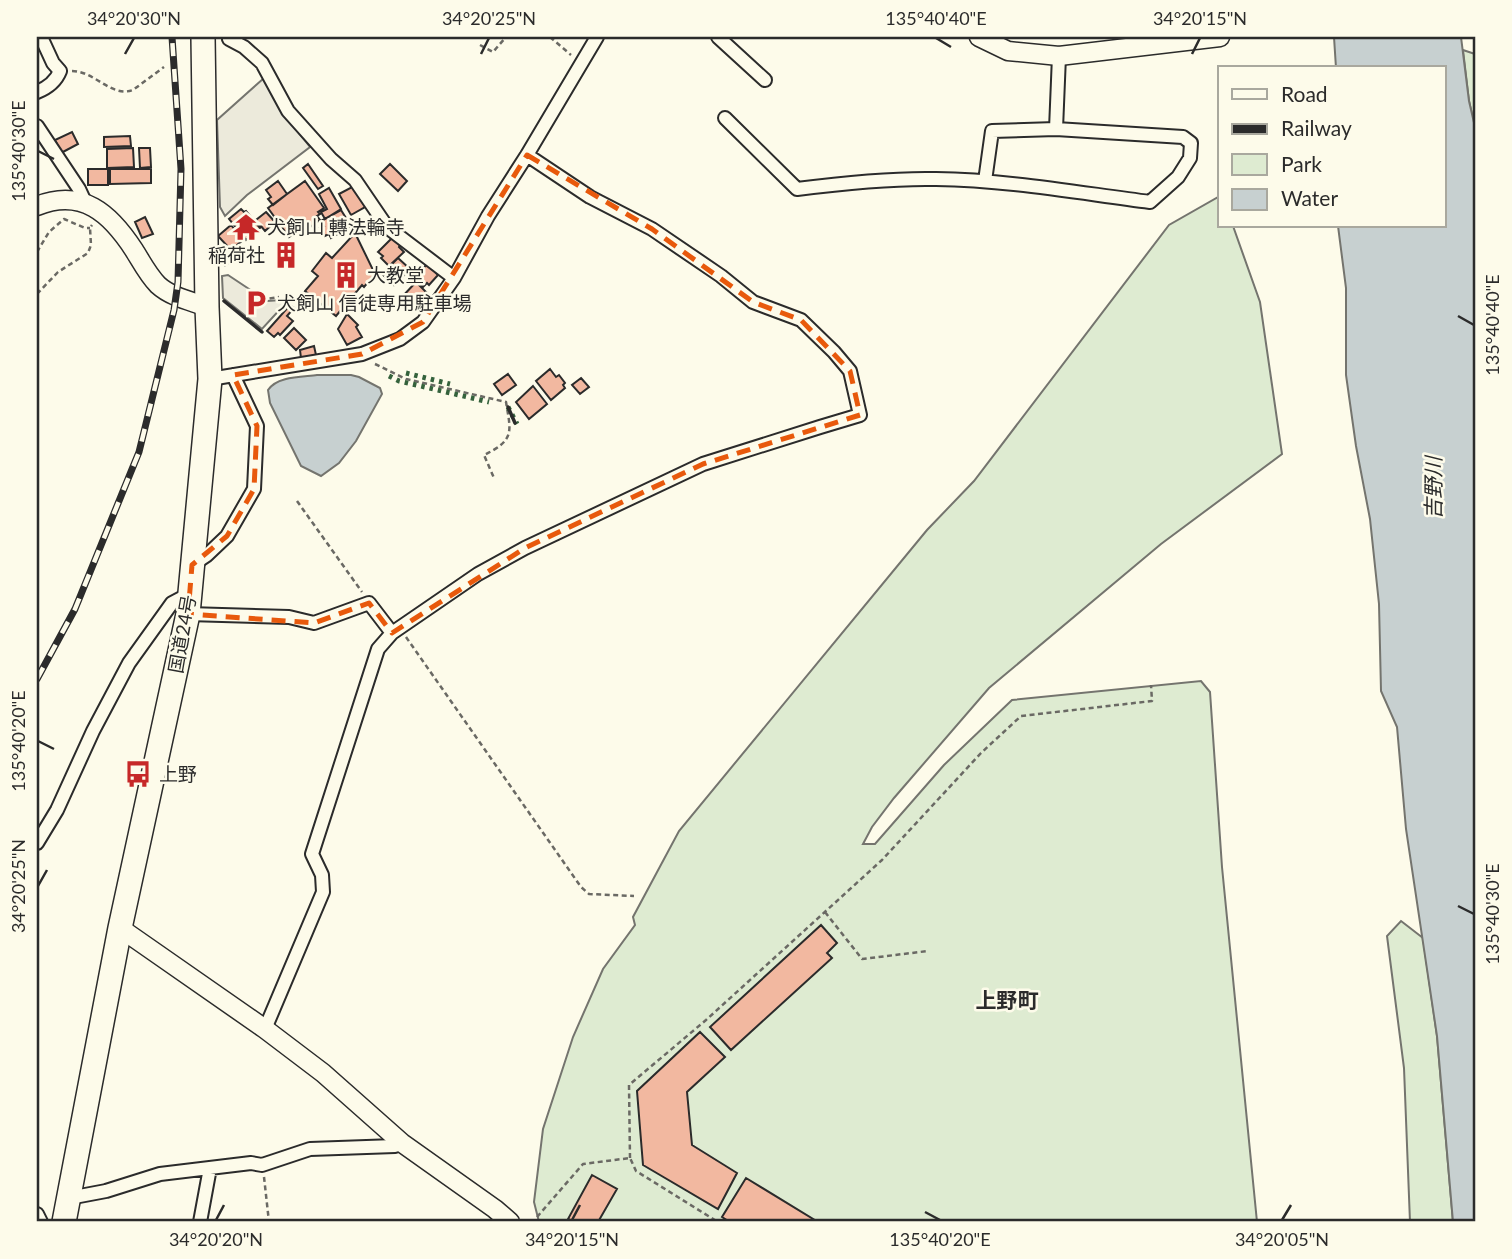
<svg xmlns="http://www.w3.org/2000/svg" width="1512" height="1259" font-family="Lato,'Noto Sans JP',sans-serif">
<rect width="100%" height="100%" fill="#fdfbea"/>
<path fill="#deebd1" stroke="#74746e" stroke-width="2" d="M1463 50 1475 54V127L1469 101Z
M1220 196V226H1233L1260 302 1282 454 1161 544 989 688 894 798 872 827 863 844H875L944 765 1012 700 1201 681 1210 692 1222 867 1257 1222H539L534 1202 543 1129 573 1037 603 969 635 925 633 917 679 831 927 530 974 481 1169 225Z
M1401 921 1423 938 1437 1036 1453 1222H1410L1404 1068 1387 936Z"/>
<path fill="#eceadb" stroke="#74746e" stroke-width="2" d="M264 78 283 113 310 147 247 195 225 216 220 207 217 120Z
M228 275 267 301 282 300 284 305 262 329 223 298 222 276Z"/>
<path fill="#c7d0d0" stroke="#74746e" stroke-width="2" d="M1334 37H1461L1469 101 1475 127V1222H1453L1437 1036 1406 829 1397 727 1381 691 1379 604 1370 519 1356 446 1346 375V288L1338 226H1444V68H1336Z
M317 375H351L359 377 380 388 382 394 356 441 339 463 321 476 301 466 270 403 268 390C277 376 302 377 317 375Z"/>
<path fill="#f2b8a0" stroke="#2b2b2b" stroke-width="2" d="M72 132 78 144 61 153 55 140Z
M130 136 131 146 104 147V137Z
M133 148 134 167 107 168V149Z
M139 148H150L151 167 140 168Z
M308 164 323 186 318 189 303 168Z
M390 164 407 181 398 191 380 174Z
M88 169H108V185H88Z
M110 169H151V183L110 184Z
M278 181 287 194 273 205 268 199 271 197 266 190Z
M305 181 324 208 318 212 320 214 317 216 320 220 310 227 308 223 289 237 268 208Z
M354 186 365 207 351 215 339 194Z
M329 188 341 209 325 219 321 212 327 209 319 194Z
M241 209 244 212 246 211 260 228 246 240 229 219Z
M341 210 351 226 331 238 329 234 325 236 320 228 324 226 321 221Z
M266 212 275 222 265 231 256 220Z
M145 217 153 234 142 238 135 222Z
M231 225 243 240 231 250 218 236Z
M355 233 375 274 364 287 362 285 336 316 305 291 318 276 312 271 326 253 332 258Z
M393 237 400 245 399 247 404 252 389 266 381 258 383 256 378 252Z
M398 258 410 269 394 285 382 274Z
M427 264 438 275 429 285 427 283 423 287 418 281 421 277 418 274Z
M416 282 427 293 413 307 402 297Z
M290 305 294 308 287 316 293 321 280 335 278 333 274 337 267 331Z
M347 314 358 325 356 327 362 337 347 345 338 329Z
M294 328 306 340 296 350 284 338Z
M314 346 316 355 301 358 300 350Z
M550 369 556 377 559 375 565 383 563 385 565 388 551 400 536 381Z
M508 374 516 385 502 395 494 384Z
M581 378 589 387 580 394 572 385Z
M533 386 547 404 529 419 516 402Z
M821 925 837 943 827 953 832 958 731 1050 710 1027Z
M700 1032 725 1057 687 1092 692 1145 737 1173 718 1209 643 1165 637 1091Z
M592 1175 617 1189 598 1222H574L568 1219Z
M746 1178 818 1222H730L722 1217Z"/>
<g fill="none" stroke-linecap="round" stroke-linejoin="round">
<defs>
<path id="street" d="M718 37 765 80
M229 39 244 47 262 63 288 111 331 159 355 180 387 227 454 278
M37 92C47 88 56 81 60 71L53 63 41 37
M725 118 797 189C843 183 889 178 936 179 1008 180 1079 193 1150 202L1178 177 1190 158 1191 143 1183 137 1056 129 992 131 985 181
M37 126 79 189 85 202
M1056 129 1059 56
M210 379 362 354 400 339 423 322 454 278 488 216 527 155 597 37
M192 565 207 555 227 536 254 489 257 426 233 375
M188 614 289 617 314 623 369 603 392 633
M37 843 57 810 93 731 129 663 172 603 189 594
M265 1029 323 892 322 875 312 854 378 649 392 633 478 574 525 548 703 464 820 427 860 415 850 371 834 352 801 320 753 302 721 276 652 229 590 197 527 155
M69 1198 106 1191 160 1174 251 1163 262 1165 310 1149 395 1146 402 1143
M37 1214 41 1222
M200 1222 210 1168"/>
<path id="secondary" d="M979 37 1008 51 1059 56 1220 37
M37 206C82 188 110 213 134 250 141 261 148 275 158 285 171 297 191 301 207 307
M120 928 265 1029 323 1073 402 1143 495 1209 510 1222"/>
<path id="highway" d="M64 1222 120 928 188 614 210 379 207 307 203 37"/>
</defs>
<use href="#street" stroke="#2b2b2b" stroke-width="16"/>
<use href="#secondary" stroke="#2b2b2b" stroke-width="21"/>
<use href="#highway" stroke="#2b2b2b" stroke-width="26"/>
<path stroke="#6a6964" stroke-width="2.5" stroke-dasharray="5 3.5" stroke-linecap="butt" d="M550 37 571 55
M480 45 493 52 506 37
M72 71C95 71 111 98 133 90L164 67
M37 252 49 232 64 219 85 228H90
M224 266 238 256
M37 294 58 272 88 253 91 245 90 228 92 225
M254 305 266 299 279 297
M375 364 406 379 506 402C511 432 515 440 484 455L494 478
M297 501 362 592
M406 637 581 887 589 894 634 896
M825 912 862 959 928 951
M630 1158 629 1085 706 1020 882 860 981 753 1021 716 1152 701 1151 685
M264 1177 269 1222
M537 1217 583 1164 630 1158 636 1171 718 1222"/>
<use href="#street" stroke="#fdfbea" stroke-width="12"/>
<use href="#secondary" stroke="#fdfbea" stroke-width="18"/>
<use href="#highway" stroke="#fdfbea" stroke-width="23"/>
<defs>
<path id="rail" d="M37 679 75 609 139 452 174 310 178 282 181 169 172 37"/>
</defs>
<use href="#rail" stroke="#2b2b2b" stroke-width="7"/>
<use href="#rail" stroke="#fdfbea" stroke-width="4.5" stroke-dasharray="13" stroke-linecap="butt"/>
<path stroke="#34623c" stroke-width="5" stroke-dasharray="3.5 5" stroke-linecap="butt" d="M406 373 450 384
M389 376 399 381 489 402
M508 407 517 424"/>
<path stroke="#2b2b2b" stroke-width="3.5" d="M224 301 262 332
M508 407 515 423"/>
</g>
<path fill="none" stroke="#e8590c" stroke-width="5" stroke-dasharray="14 9" stroke-linejoin="round" d="M527 155 652 229 753 302 801 320 850 371 860 415 703 464 525 548 392 633 369 603 314 623 188 614 192 565 227 536 254 489 257 426 233 375 362 354 423 322Z"/>
<path fill="none" stroke="#2b2b2b" stroke-width="2.5" d="M936 38 951 47M125 54 134 38M481 54 489 38M1192 54 1200 38M38 151 54 159M1458 316 1474 325M38 741 54 749M38 886 47 870M1458 906 1474 914M925 1212 940 1220M216 1220 224 1205M572 1220 580 1205M1282 1220 1291 1205"/>
<defs>
<symbol id="temple-bare" viewBox="-9 -9 18 18"><path d="M0-6L5-2H3V0L6.5 2.5H4V6H1.5V3h-3V6H-4V2.5H-6.5L-3 0V-2H-5Z" fill="#c62828" stroke="#fdfbea" stroke-width="2.5" paint-order="stroke"/></symbol>
<symbol id="building-bare" viewBox="-9 -9 18 18"><path d="M-4-6H4V6H1V3H-1V6H-4ZM-2.5-4.3h1.7v1.8h-1.7ZM.8-4.3h1.7v1.8H.8ZM-2.5-1h1.7V.8h-1.7ZM.8-1h1.7V.8H.8Z" fill="#c62828" stroke="#fdfbea" stroke-width="2.5" paint-order="stroke"/></symbol>
<symbol id="parking-bare" viewBox="-9 -9 18 18"><path d="M-3.5-5.5H1a3.5 3.5 0 0 1 0 7H-1V5.5H-3.5ZM-1-3.4V-.6H.8a1.4 1.4 0 0 0 0-2.8Z" fill="#c62828" stroke="#fdfbea" stroke-width="2.5" paint-order="stroke"/></symbol>
<symbol id="bus-bare" viewBox="-9 -9 18 18"><path d="M-5-6H5V4H4V6H2V4H-2V6H-4V4H-5ZM-3.5-4V0h7V-4ZM-3.5 1.2v1.5H-2V1.2ZM2 1.2v1.5H3.5V1.2Z" fill="#c62828" stroke="#fdfbea" stroke-width="2.5" paint-order="stroke"/></symbol>
</defs>
<g fill-rule="evenodd">
<use href="#temple-bare" x="227" y="208" width="38" height="38"/>
<use href="#building-bare" x="267" y="236" width="38" height="38"/>
<use href="#building-bare" x="327" y="256" width="38" height="38"/>
<use href="#parking-bare" x="237" y="284" width="38" height="38"/>
<use href="#bus-bare" x="119" y="755" width="38" height="38"/>
</g>
<g text-anchor="middle" stroke-width="5" stroke-linejoin="round" paint-order="stroke">
<g font-size="19" fill="#2b2b2b" stroke="#fdfbea" text-anchor="start">
<text x="267" y="234">犬飼山 轉法輪寺</text>
<text x="265" y="262" text-anchor="end">稲荷社</text>
<text x="367" y="282">大教堂</text>
<text x="277" y="310">犬飼山 信徒専用駐車場</text>
<text x="159" y="781">上野</text>
</g>
<g font-size="19" fill="#2b2b2b" stroke="#fdfbea">
<text transform="translate(182 634) rotate(-80)" y="7">国道24号</text>
</g>
<g font-size="21" font-style="italic" fill="#2b2b2b" stroke="#fdfbea">
<text transform="translate(1434 488) rotate(-90)" y="7">吉野川</text>
</g>
<g font-size="21" font-weight="bold" fill="#2b2b2b" stroke="#fdfbea">
<text x="1007" y="1008">上野町</text>
</g>
</g>
<rect width="1512" height="1259" fill="none" stroke="#fdfbea" stroke-width="77"/>
<rect x="1218" y="66" width="228" height="161" fill="#fdfbea" stroke="#a9a89e" stroke-width="2"/>
<rect x="1232" y="89" width="35" height="10" fill="#fdfbea" stroke="#a9a89e" stroke-width="2"/>
<text x="1281" y="102" font-size="21" fill="#2b2b2b">Road</text>
<rect x="1232" y="124" width="35" height="10" fill="#2b2b2b" stroke="#a9a89e" stroke-width="2"/>
<text x="1281" y="136" font-size="21" fill="#2b2b2b">Railway</text>
<rect x="1232" y="154" width="35" height="21" fill="#deebd1" stroke="#a9a89e" stroke-width="2"/>
<text x="1281" y="172" font-size="21" fill="#2b2b2b">Park</text>
<rect x="1232" y="189" width="35" height="21" fill="#c7d0d0" stroke="#a9a89e" stroke-width="2"/>
<text x="1281" y="206" font-size="21" fill="#2b2b2b">Water</text>
<rect x="38" y="38" width="1436" height="1182" fill="none" stroke="#2b2b2b" stroke-width="2.5"/>
<g font-size="18" text-anchor="middle" fill="#2b2b2b">
<text x="134" y="25">34°20'30"N</text>
<text x="489" y="25">34°20'25"N</text>
<text x="936" y="25">135°40'40"E</text>
<text x="1200" y="25">34°20'15"N</text>
<text transform="translate(19 151) rotate(-90)" y="6">135°40'30"E</text>
<text transform="translate(1493 325) rotate(-90)" y="6">135°40'40"E</text>
<text transform="translate(19 741) rotate(-90)" y="6">135°40'20"E</text>
<text transform="translate(19 886) rotate(-90)" y="6">34°20'25"N</text>
<text transform="translate(1493 914) rotate(-90)" y="6">135°40'30"E</text>
<text x="216" y="1246">34°20'20"N</text>
<text x="572" y="1246">34°20'15"N</text>
<text x="940" y="1246">135°40'20"E</text>
<text x="1282" y="1246">34°20'05"N</text>
</g>
</svg>
